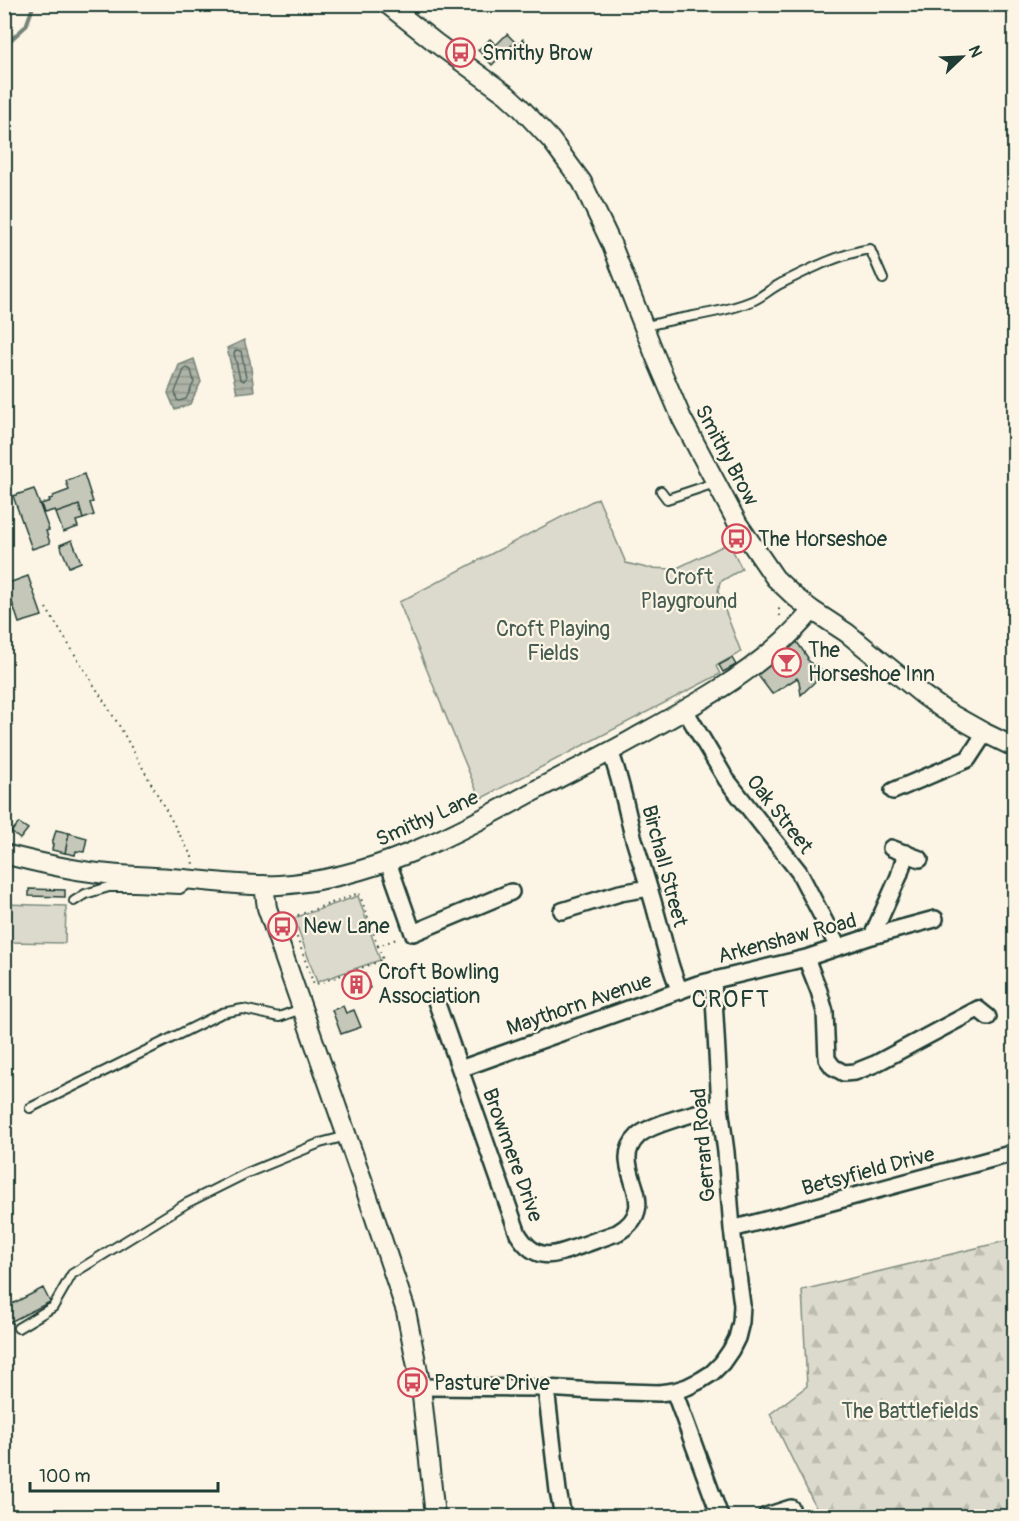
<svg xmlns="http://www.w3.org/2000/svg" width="1019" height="1521" font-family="Pangolin,sans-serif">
<defs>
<pattern id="forest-firs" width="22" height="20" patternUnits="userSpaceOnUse" patternTransform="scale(1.5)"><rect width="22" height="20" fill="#dcdacc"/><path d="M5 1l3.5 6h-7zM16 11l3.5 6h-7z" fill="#bcbcb0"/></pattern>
<pattern id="water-rules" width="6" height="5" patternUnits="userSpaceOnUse" patternTransform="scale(1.5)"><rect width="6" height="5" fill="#aeb3a7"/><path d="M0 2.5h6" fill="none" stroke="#8d9389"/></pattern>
</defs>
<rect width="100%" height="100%" fill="#fcf5e5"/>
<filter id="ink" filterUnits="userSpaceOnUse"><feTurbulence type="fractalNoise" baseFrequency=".0167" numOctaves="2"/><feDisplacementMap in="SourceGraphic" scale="12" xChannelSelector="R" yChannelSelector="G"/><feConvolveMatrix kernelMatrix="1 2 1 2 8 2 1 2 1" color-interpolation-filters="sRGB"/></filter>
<g filter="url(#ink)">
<path fill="#dcdacc" stroke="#7e8c80" stroke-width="1.5" d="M598 498 626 563 647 568 675 569 729 543 742 569 720 582 718 592 741 652 716 666 720 674 480 799 399 602Z
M358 896 380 960 317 982 294 918Z
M5 904 66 906 65 943 5 942Z"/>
<path fill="url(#forest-firs)" stroke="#7e8c80" stroke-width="1.5" d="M1014 1239V1516H820L770 1414 807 1386 802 1290Z"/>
<path fill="url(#water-rules)" stroke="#758479" stroke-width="1.5" d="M244 340 250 361 254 391 237 393 227 348Z
M194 359 201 382 190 404 175 410 168 393 179 365Z"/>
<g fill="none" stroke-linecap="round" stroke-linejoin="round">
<path stroke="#586c62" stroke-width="1.5" d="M236 350 241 351 246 378 244 381 240 379 234 353Z
M187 368 191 370 194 382 186 399 179 401 177 400 175 392 184 370Z"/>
<path stroke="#758479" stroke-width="4" d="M4 46 26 26 34 4"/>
</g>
<path fill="#c5c7b9" stroke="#1f3d34" stroke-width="1.5" d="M507 34 515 42 492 65 478 50 490 39 496 45Z
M523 39 531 47 524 55 515 47Z
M84 474 93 502 90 503 94 515 83 519 79 505 56 513 55 510 44 513 41 504 50 501 49 499 53 498V496L69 490 66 481Z
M34 489 49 530 46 531 50 543 32 549 13 496Z
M79 505 83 519 76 521 78 527 63 532 56 513Z
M72 540 81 562 69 567 60 545Z
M28 576 42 616 19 623 6 584Z
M797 642 808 658 807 659 811 663 809 665 812 667 816 664 824 673 801 695 799 681 797 678 772 694 757 674Z
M732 658 736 665 723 672 719 665Z
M19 823 28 829 20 839 11 832Z
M56 830 69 833 65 853 52 850 53 844H52Z
M69 833 87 838 84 852 76 851 75 855 65 853Z
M29 889 65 890V897L29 896Z
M365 974 370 988 349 995 344 981Z
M343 1006 346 1013 354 1010 361 1027 341 1034 332 1010Z
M43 1288 50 1302 4 1325V1308Z"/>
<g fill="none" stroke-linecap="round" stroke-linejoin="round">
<defs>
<path id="service" d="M644 327C679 316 718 315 752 301 762 297 770 289 780 284 808 270 839 254 870 249L883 279
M661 491 667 499 715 483
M74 901 85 894 109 887H134L180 889 189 883
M30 1108 222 1013 243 1009 279 1017 301 1009
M18 1328 53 1307 72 1274 187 1203 247 1173 320 1143 347 1136"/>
<path id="minor" d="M685 710 726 779 799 872 838 947
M610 751C621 779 626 808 633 836 641 863 650 889 657 916 664 941 669 967 680 991
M893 791 968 759 985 733
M891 848 920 859
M388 862 413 933 511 892
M562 911 620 893 649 888
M872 936 899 876 906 853
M806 958 819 991 825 1012 827 1059 833 1067 844 1073 855 1072 875 1064 978 1009 988 1017
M436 1001 518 1234C536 1263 553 1256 580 1246 592 1242 604 1237 617 1233 668 1204 605 1167 638 1136 650 1124 702 1111 720 1107
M460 1069 698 984 806 958 872 936 935 919
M732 1229 1014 1153
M421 1387 546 1388 594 1391 659 1393 674 1391 687 1387 701 1380 712 1373 722 1363 731 1350 737 1338 741 1322 742 1305 732 1229 726 1152 720 1107 713 980
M546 1388 558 1491 563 1516
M674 1391 720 1516
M766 1516 791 1508"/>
<path id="tertiary" d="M387 4 436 43 507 95 519 106 551 140 582 182 611 243 656 358 682 419 738 524 775 578 795 597 812 610 847 633 923 695 944 710 985 733 1014 747
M4 854C35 862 66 869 98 873 122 876 146 876 170 878 207 880 242 887 279 885 373 879 455 834 536 790 568 773 601 757 633 739 685 710 740 681 784 640 794 630 804 621 812 610
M264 885 267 908 363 1182 406 1311 421 1387 435 1516"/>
</defs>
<use href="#service" stroke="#1f3d34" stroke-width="12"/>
<use href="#minor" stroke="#1f3d34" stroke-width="20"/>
<use href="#tertiary" stroke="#1f3d34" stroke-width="22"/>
<path stroke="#1f3d34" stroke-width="2" stroke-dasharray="1.5 4.5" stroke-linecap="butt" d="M46 608 120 727 192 857 193 865
M780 616 779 609 781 605
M378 946 359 893 290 918 314 985 383 960 378 946 399 938"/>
<use href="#service" stroke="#fcf5e5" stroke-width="8"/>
<use href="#minor" stroke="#fcf5e5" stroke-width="15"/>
<use href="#tertiary" stroke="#fcf5e5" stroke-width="18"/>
</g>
</g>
<defs>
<symbol id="bus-ring" viewBox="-11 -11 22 22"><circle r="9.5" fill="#fcf5e5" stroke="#d1495b" stroke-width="1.5"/><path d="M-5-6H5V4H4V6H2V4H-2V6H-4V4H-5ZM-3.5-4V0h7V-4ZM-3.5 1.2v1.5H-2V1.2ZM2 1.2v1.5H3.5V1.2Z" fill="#d1495b"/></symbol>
<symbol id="bar-ring" viewBox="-11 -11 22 22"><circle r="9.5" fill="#fcf5e5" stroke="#d1495b" stroke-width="1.5"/><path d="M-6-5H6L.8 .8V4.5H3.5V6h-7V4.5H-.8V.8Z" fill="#d1495b"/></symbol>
<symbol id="building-ring" viewBox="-11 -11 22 22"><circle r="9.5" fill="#fcf5e5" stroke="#d1495b" stroke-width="1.5"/><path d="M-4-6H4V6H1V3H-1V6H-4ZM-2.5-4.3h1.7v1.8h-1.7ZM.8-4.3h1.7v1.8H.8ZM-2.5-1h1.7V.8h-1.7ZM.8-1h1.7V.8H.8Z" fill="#d1495b"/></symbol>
</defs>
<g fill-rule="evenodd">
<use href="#bus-ring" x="444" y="36" width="33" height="33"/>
<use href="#bus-ring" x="720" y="522" width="33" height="33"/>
<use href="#bar-ring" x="770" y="646" width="33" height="33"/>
<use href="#bus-ring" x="266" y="910" width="33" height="33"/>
<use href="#building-ring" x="340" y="968" width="33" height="33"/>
<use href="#bus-ring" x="396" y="1366" width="33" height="33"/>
</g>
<g text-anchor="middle" stroke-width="4.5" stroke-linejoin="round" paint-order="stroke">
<g font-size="21" fill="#1f3d34" stroke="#fcf5e5" text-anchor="start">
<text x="482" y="60">Smithy Brow</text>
<text x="758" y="546">The Horseshoe</text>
<text x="808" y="657">The<tspan x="808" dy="24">Horseshoe Inn</tspan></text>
<text x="303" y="933">New Lane</text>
<text x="378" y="979">Croft Bowling<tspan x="378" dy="24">Association</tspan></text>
<text x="434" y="1390">Pasture Drive</text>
</g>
<g font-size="21" fill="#1f3d34" stroke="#fcf5e5">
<text transform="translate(727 455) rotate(62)" y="7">Smithy Brow</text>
<text transform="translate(780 814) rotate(52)" y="7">Oak Street</text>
<text transform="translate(427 818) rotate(-24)" y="7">Smithy Lane</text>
<text transform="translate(665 866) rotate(75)" y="7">Birchall Street</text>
<text transform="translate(787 938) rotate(-15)" y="7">Arkenshaw Road</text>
<text transform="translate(579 1004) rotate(-19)" y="7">Maythorn Avenue</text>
<text transform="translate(703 1145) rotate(-95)" y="7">Gerrard Road</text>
<text transform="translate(513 1155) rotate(70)" y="7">Browmere Drive</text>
<text transform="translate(868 1171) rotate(-15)" y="7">Betsyfield Drive</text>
</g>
<g font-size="21" fill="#455c52" stroke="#fcf5e5">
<text x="689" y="584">Croft<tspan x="689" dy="24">Playground</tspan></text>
<text x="553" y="636">Croft Playing<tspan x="553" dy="24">Fields</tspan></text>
<text x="910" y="1418">The Battlefields</text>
</g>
<g font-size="24" letter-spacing="1.5" fill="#1f3d34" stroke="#fcf5e5">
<text x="731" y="1007">CROFT</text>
</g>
</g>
<rect width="1019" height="1521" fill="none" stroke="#fcf5e5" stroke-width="24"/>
<rect x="12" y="12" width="995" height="1497" fill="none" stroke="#1f3d34" stroke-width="2" filter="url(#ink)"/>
<g transform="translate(962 57) rotate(67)" stroke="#fcf5e5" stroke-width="4.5" paint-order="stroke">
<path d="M0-4.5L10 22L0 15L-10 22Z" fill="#1f3d34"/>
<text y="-9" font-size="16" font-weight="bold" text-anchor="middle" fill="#1f3d34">N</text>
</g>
<path d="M30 1482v9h188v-9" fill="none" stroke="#1f3d34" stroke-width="3"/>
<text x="39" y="1482" font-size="18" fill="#1f3d34" stroke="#fcf5e5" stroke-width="4.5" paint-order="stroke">100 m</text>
</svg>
